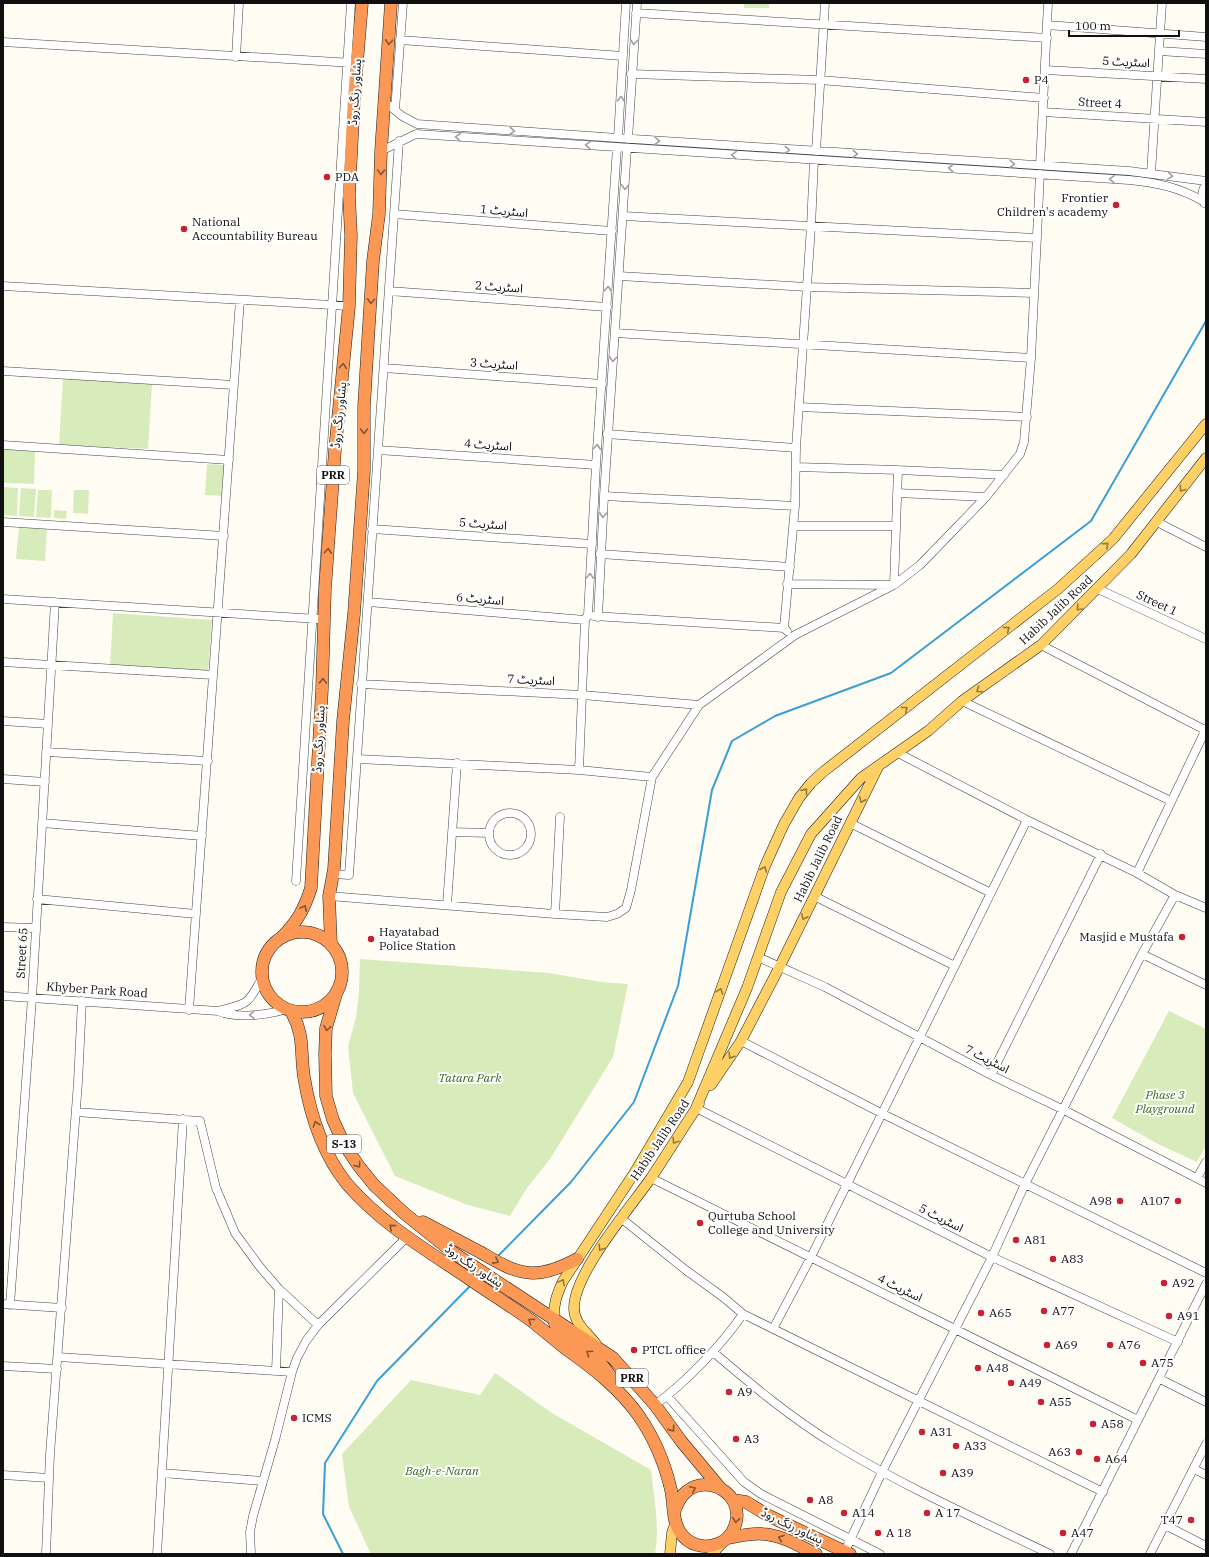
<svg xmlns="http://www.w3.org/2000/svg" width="1209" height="1557" font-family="'IBM Plex Serif','Noto Sans Arabic',serif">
<rect width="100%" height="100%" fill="#fffcf4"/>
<path fill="#d7ecba" d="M744 3H769V8H744Z
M63 379 152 384 148 449 59 445Z
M3 449 35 450 34 484 3 483Z
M207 464 226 465 224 496 205 495Z
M3 487 18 488 17 516 3 515Z
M21 488 36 489 34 517 19 516Z
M38 490H52L51 518 36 517Z
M74 490H89L88 514 73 513Z
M54 510 67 511 66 519 54 518Z
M19 527 47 529 45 561 16 559Z
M113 613 212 620 208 672 110 666Z
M360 959 549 973 601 982 628 984 613 1057 550 1159 527 1188 510 1216 468 1205 395 1176 353 1093 348 1046 356 1018 359 992Z
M1169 1011 1206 1029V1145L1197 1162 1158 1144 1112 1118Z
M495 1373 552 1413 651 1470C654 1497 660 1527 655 1554H371L349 1507 342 1454 411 1380 480 1395Z"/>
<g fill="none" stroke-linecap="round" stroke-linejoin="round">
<path stroke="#399fd4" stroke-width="2" d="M497 1257 571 1182 634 1102 678 986 712 790 732 741 775 716 891 673 1091 521 1206 321
M343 1554 323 1514 325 1463 377 1381 471 1285"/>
<defs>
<path id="minor" d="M636 13 1047 38
M1047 25 1206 37
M400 40 623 56
M3 42 353 63
M1159 51 1206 54
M236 57 239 3
M1045 70 1206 79
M631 74 820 80 1044 98
M385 102 402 116 417 124 618 138 1129 171 1206 181
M395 110 403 3
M1043 112 1206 122
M618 138 626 3
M628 139 637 3
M381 151 416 134 1129 180C1158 183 1178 187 1203 201
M816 151 825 3
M1040 165 1048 3
M1151 173 1162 3
M1204 203C1201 196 1202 190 1206 184
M394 214 612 231
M623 216 1037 238
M619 276 807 287 1034 293
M3 286 349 306
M389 291 607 307
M615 333 1031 358
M384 368 602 384
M3 371 234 385
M799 407 1027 417
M607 434 796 448
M3 445 229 460
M378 450 596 465
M796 467 898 470 1004 475
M897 493 986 497
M604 496 795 506
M3 522 224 536
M1157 522 1206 547
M794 526H896
M372 529 592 544
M600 554 790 567
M787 584 894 585 898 470
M1098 589 1206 639
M3 599 318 619
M368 602 585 620 588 615
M588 615 596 465 617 147
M594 616 784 628 787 631
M598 617 604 496 627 148
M784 628 795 506 796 448 811 227 814 160
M1041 645 1205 730
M3 662 213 675
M361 684 582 695 699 705
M962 701 1171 801
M3 721 48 724
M46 752 208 761
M898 753 1027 820 1137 873 1175 895 1206 908
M358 759 579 770 652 777
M579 770 585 620
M3 779 45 782
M489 834a21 21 0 1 1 42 0a21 21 0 1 1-42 0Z
M42 823 202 836
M850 823 991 893
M452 832 489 833
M1137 873 1206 729
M333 874 349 875 399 141
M296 881 351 3
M329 896 555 914 607 917 617 914 626 908 631 890 652 777 699 705 795 635 894 585 920 565 986 497 1020 454 1024 442 1031 358 1040 174
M814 896 955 966
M37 899 196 914
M447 905 457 763
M555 914 560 817
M3 927 36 928
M1142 954 1206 985
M758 957 825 987 991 1075 1064 1110 1206 1183
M3 996 218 1011C248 1003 247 1006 262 978
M189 1010 240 300
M218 1011C236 1019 268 1015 287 1009
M741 1041 881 1113 1206 1273
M991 1075 1101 854
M696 1108 992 1257 1178 1342
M76 1112 200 1121 216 1188 235 1233 260 1267 279 1289 318 1325
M651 1178 1138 1420
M1197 1178 1206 1162
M622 1219 687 1271 723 1297 743 1314 1103 1492
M3 1304 62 1308
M10 1305 32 998 55 602
M773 1329 811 1257 1027 820
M713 1352C752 1385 791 1418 834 1444 903 1486 977 1519 1050 1554
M58 1357 292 1372
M3 1366 57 1369
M276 1371 279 1289
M1160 1379 1206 1402
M667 1396 744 1482 761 1494 880 1554
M655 1405C687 1381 720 1347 743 1314
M1194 1469 1206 1475
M162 1473 263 1481
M3 1475 49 1478
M1165 1525 1206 1546
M845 1551 882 1472 992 1257 1025 1184 1142 954 1175 895
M46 1554 50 1454 78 1082 82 1001
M157 1554 183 1119
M251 1554 250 1532 253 1516 275 1440 292 1372 297 1358 306 1341 318 1325 406 1238
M1071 1554 1206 1284
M1150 1554 1206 1444"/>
<path id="major" d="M711 1085 741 1041 780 966 878 767
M696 1108 747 988 781 892 811 834 861 778 928 731 962 701 1041 645 1131 554 1206 458
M554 1320C553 1305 557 1294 563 1281L635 1172 688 1082 765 866 784 824 799 798 811 783 823 772 1058 589 1113 539 1206 424
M596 1344C587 1332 574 1324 574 1308 574 1273 630 1208 651 1178 667 1154 683 1128 699 1104
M670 1554 672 1533 676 1521
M712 1554 722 1543"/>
<path id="highway" d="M262 972a40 40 0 1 1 80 0a40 40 0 1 1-80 0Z
M281 938C297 922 304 910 311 888L322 689 325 589 335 450 349 306 351 236 349 195 354 99 362 3
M331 945 329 896 334 869 343 721 354 614 364 471V407L368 340 373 261 379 214 381 151 391 3
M337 991 326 1028 325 1054 326 1096 333 1120 344 1144 358 1165 374 1185 405 1214 455 1254 613 1358 655 1405 681 1441 721 1489
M291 1011C305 1036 300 1050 304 1077 310 1114 323 1154 347 1184 381 1223 423 1248 465 1276 488 1292 511 1306 533 1322 544 1331 555 1340 566 1349 593 1368 620 1389 639 1416 654 1438 665 1464 671 1490 674 1504 672 1521 680 1532 688 1545 704 1549 717 1544 727 1541 734 1532 736 1522 743 1494 708 1473 686 1492 680 1497 677 1504 675 1510
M423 1222C442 1232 461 1242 480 1252 496 1261 514 1273 533 1273 549 1273 564 1266 577 1259
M554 1320C558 1340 579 1344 593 1356 602 1364 609 1373 615 1383
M733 1500 746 1502 769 1516 850 1554
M728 1538C739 1536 752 1533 763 1534 782 1535 799 1546 816 1554"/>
</defs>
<use href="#minor" stroke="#434343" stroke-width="9"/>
<use href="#major" stroke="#212121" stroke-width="11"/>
<use href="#highway" stroke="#212121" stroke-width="13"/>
<use href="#minor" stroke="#fff" stroke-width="8"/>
<use href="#major" stroke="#fed065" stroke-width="10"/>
<use href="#highway" stroke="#fb9856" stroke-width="12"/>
</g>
<defs><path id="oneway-chevron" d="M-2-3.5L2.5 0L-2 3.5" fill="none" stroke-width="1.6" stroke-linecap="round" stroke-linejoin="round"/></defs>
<g stroke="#865433">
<use href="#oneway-chevron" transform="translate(389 42) rotate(94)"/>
<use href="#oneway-chevron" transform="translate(381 172) rotate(92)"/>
<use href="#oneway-chevron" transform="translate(371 301) rotate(94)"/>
<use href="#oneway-chevron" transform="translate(343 366) rotate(-85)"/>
<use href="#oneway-chevron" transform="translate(364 431) rotate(91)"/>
<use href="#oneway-chevron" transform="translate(328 551) rotate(-86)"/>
<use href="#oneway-chevron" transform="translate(323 681) rotate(-88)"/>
<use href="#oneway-chevron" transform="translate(304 908) rotate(-65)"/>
<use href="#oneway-chevron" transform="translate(327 1028) rotate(99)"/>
<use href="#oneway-chevron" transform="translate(316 1124) rotate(-109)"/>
<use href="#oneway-chevron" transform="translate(358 1165) rotate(55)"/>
<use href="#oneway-chevron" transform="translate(392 1227) rotate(-140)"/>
<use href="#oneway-chevron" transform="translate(496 1261) rotate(28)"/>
<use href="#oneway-chevron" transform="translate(531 1321) rotate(-144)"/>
<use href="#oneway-chevron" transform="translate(589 1353) rotate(-145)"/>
<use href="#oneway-chevron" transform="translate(672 1429) rotate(55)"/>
<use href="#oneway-chevron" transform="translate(693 1489) rotate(-25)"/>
<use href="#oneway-chevron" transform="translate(736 1520) rotate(98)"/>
<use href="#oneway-chevron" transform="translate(781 1538) rotate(-158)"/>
</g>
<g stroke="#9f9f9f">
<use href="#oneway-chevron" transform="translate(634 42) rotate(94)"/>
<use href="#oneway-chevron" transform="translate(621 99) rotate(-87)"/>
<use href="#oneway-chevron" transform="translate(512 131) rotate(4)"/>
<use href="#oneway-chevron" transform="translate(458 137) rotate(-176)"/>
<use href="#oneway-chevron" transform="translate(657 141) rotate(4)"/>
<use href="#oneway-chevron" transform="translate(588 145) rotate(-176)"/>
<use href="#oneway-chevron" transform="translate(787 150) rotate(4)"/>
<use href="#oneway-chevron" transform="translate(855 154) rotate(4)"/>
<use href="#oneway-chevron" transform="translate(734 155) rotate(-176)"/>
<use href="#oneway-chevron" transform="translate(1012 164) rotate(3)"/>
<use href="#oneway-chevron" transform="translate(951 168) rotate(-177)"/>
<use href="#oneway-chevron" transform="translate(1170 176) rotate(9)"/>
<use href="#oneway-chevron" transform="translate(1112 179) rotate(-176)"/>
<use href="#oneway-chevron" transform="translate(625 187) rotate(93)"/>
<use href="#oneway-chevron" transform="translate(608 289) rotate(-86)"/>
<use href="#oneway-chevron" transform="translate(613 359) rotate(94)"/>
<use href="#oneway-chevron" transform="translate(597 447) rotate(-86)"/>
<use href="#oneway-chevron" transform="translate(603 515) rotate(93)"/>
<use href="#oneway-chevron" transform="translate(590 576) rotate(-87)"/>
<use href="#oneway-chevron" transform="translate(252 1015) rotate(176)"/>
</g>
<g stroke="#937a3f">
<use href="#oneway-chevron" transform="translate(1182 489) rotate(127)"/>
<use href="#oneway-chevron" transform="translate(1106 545) rotate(-42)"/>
<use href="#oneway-chevron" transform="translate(1079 608) rotate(135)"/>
<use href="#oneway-chevron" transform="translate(1007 629) rotate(-38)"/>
<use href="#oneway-chevron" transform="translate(979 690) rotate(145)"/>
<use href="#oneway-chevron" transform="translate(905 709) rotate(-38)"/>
<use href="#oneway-chevron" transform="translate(805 791) rotate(-51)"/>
<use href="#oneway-chevron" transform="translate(862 800) rotate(116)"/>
<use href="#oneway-chevron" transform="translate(764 869) rotate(-68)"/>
<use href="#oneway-chevron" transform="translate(804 917) rotate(116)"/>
<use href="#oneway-chevron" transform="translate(720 991) rotate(-71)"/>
<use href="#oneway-chevron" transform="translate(731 1056) rotate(123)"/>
<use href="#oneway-chevron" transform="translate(675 1141) rotate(123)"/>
<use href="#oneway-chevron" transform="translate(601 1248) rotate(123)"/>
<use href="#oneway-chevron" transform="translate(562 1282) rotate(-62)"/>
</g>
<g fill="#c92032" stroke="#fff" stroke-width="1.5">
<circle cx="1026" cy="80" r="4"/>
<circle cx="327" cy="177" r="4"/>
<circle cx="1116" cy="205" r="4"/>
<circle cx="184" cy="229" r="4"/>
<circle cx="1182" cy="937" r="4"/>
<circle cx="371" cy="939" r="4"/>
<circle cx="1120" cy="1201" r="4"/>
<circle cx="1178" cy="1201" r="4"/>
<circle cx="700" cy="1223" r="4"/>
<circle cx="1016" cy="1240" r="4"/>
<circle cx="1053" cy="1259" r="4"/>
<circle cx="1164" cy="1283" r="4"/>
<circle cx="1044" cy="1311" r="4"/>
<circle cx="981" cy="1313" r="4"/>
<circle cx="1169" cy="1316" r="4"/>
<circle cx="1047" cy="1345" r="4"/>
<circle cx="1110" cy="1345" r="4"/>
<circle cx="634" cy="1350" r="4"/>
<circle cx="1143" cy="1363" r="4"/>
<circle cx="978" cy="1368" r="4"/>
<circle cx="1011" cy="1383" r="4"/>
<circle cx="729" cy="1392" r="4"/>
<circle cx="1041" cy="1402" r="4"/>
<circle cx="294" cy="1418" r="4"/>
<circle cx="1093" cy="1424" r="4"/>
<circle cx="922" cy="1432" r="4"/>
<circle cx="736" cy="1439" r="4"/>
<circle cx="956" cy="1446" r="4"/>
<circle cx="1079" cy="1452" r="4"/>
<circle cx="1097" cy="1459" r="4"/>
<circle cx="943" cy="1473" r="4"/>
<circle cx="810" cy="1500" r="4"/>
<circle cx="844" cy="1513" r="4"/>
<circle cx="927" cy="1513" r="4"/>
<circle cx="1191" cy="1520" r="4"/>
<circle cx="878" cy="1533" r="4"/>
<circle cx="1063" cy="1533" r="4"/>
</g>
<g text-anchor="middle" stroke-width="4" stroke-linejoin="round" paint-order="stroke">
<g fill="#fff" stroke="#585858" stroke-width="1">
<rect x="317" y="466" width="32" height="18" rx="3"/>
<rect x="327" y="1135" width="34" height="18" rx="3"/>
<rect x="616" y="1369" width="32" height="18" rx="3"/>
</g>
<g font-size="11" font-weight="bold" fill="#101010">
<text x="333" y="479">PRR</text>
<text x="344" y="1148">S-13</text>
<text x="632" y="1382">PRR</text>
</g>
<g font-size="12" fill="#101010" stroke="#fff">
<text transform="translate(1126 62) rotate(3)" y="4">اسٹریٹ 5</text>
<text transform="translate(355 92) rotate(-86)" y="4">پشاور رنگ روڈ</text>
<text transform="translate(1100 103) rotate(3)" y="4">Street 4</text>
<text transform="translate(504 211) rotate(5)" y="4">اسٹریٹ 1</text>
<text transform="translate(499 287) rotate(4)" y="4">اسٹریٹ 2</text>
<text transform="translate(494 364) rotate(4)" y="4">اسٹریٹ 3</text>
<text transform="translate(339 415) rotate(-84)" y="4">پشاور رنگ روڈ</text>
<text transform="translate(488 445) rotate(4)" y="4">اسٹریٹ 4</text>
<text transform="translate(483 524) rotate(4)" y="4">اسٹریٹ 5</text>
<text transform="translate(480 599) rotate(5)" y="4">اسٹریٹ 6</text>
<text transform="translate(1157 603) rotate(25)" y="4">Street 1</text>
<text transform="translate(1056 610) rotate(-43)" y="4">Habib Jalib Road</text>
<text transform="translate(531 680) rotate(3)" y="4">اسٹریٹ 7</text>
<text transform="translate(319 739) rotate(-87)" y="4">پشاور رنگ روڈ</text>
<text transform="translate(818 859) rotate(-64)" y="4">Habib Jalib Road</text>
<text transform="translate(22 953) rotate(-87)" y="4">Street 65</text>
<text transform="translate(97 990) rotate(4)" y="4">Khyber Park Road</text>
<text transform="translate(987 1059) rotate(27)" y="4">اسٹریٹ 7</text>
<text transform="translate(660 1140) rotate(-56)" y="4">Habib Jalib Road</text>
<text transform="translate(941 1218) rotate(27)" y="4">اسٹریٹ 5</text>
<text transform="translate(474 1266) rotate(34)" y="4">پشاور رنگ روڈ</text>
<text transform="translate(900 1288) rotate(26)" y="4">اسٹریٹ 4</text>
<text transform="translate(792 1526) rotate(26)" y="4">پشاور رنگ روڈ</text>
</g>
<g font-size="12" fill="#101010" stroke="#fff" text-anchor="start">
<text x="1034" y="84">P4</text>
<text x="335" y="181">PDA</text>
<text x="1108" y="202" text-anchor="end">Frontier<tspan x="1108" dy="14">Children's academy</tspan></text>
<text x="192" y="226">National<tspan x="192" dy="14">Accountability Bureau</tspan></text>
<text x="379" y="936">Hayatabad<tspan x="379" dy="14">Police Station</tspan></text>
<text x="1174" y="941" text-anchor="end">Masjid e Mustafa</text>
<text x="1112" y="1205" text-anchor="end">A98</text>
<text x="1170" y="1205" text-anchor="end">A107</text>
<text x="708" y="1220">Qurtuba School<tspan x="708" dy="14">College and University</tspan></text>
<text x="1024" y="1244">A81</text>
<text x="1061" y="1263">A83</text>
<text x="1172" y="1287">A92</text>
<text x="1052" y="1315">A77</text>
<text x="989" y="1317">A65</text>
<text x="1177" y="1320">A91</text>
<text x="1055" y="1349">A69</text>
<text x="1118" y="1349">A76</text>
<text x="642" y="1354">PTCL office</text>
<text x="1151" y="1367">A75</text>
<text x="986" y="1372">A48</text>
<text x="1019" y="1387">A49</text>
<text x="737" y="1396">A9</text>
<text x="1049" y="1406">A55</text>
<text x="302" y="1422">ICMS</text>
<text x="1101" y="1428">A58</text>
<text x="930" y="1436">A31</text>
<text x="744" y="1443">A3</text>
<text x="964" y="1450">A33</text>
<text x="1071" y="1456" text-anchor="end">A63</text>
<text x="1105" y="1463">A64</text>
<text x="951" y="1477">A39</text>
<text x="818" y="1504">A8</text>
<text x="852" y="1517">A14</text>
<text x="935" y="1517">A 17</text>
<text x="1183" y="1524" text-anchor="end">T47</text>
<text x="886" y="1537">A 18</text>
<text x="1071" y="1537">A47</text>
</g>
<g font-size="12" font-style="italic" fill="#316d1c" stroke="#fff">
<text x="470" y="1082">Tatara Park</text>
<text x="1165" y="1099">Phase 3<tspan x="1165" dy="14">Playground</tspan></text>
<text x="442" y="1475">Bagh-e-Naran</text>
</g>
</g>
<rect width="1209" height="1557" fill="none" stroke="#101010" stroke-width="8"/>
<path d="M1069 30v6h110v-6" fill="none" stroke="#101010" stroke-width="2"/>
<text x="1075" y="30" font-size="12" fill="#101010" stroke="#ffffff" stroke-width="3" paint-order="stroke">100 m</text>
</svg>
